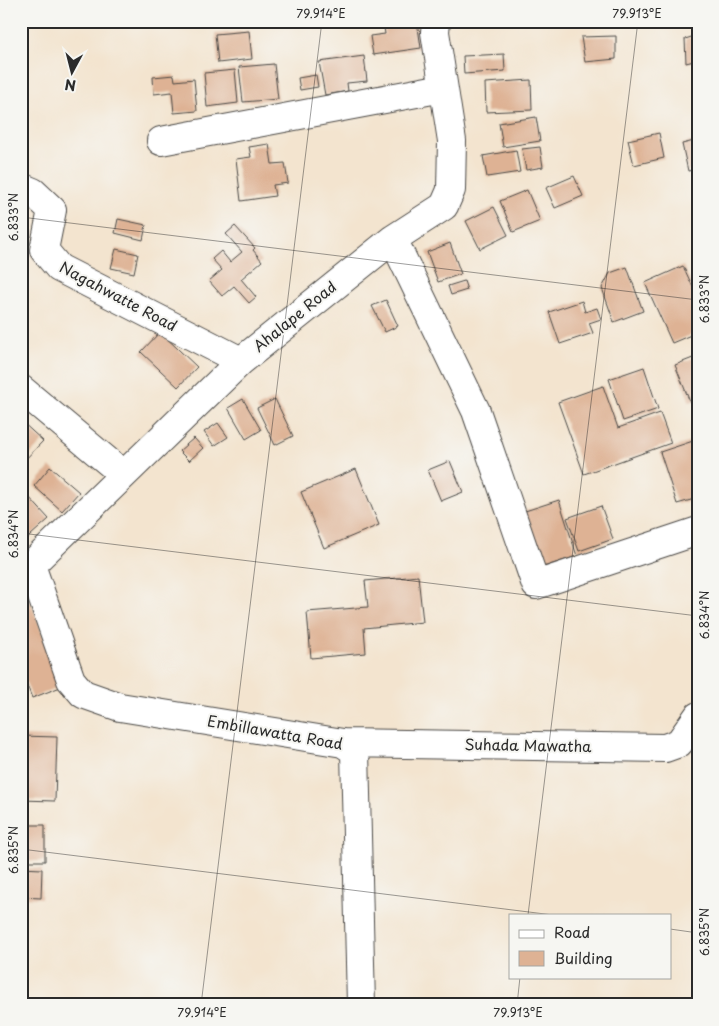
<svg xmlns="http://www.w3.org/2000/svg" width="719" height="1026" font-family="'Playpen Sans',sans-serif">
<rect width="100%" height="100%" fill="#f6f6f2"/>
<filter id="ink" filterUnits="userSpaceOnUse"><feTurbulence type="fractalNoise" baseFrequency=".02" numOctaves="2"/><feDisplacementMap in="SourceGraphic" scale="10" xChannelSelector="R" yChannelSelector="G"/><feConvolveMatrix kernelMatrix="1 2 1 2 8 2 1 2 1" color-interpolation-filters="sRGB"/></filter>
<filter id="wash" filterUnits="userSpaceOnUse"><feTurbulence type="fractalNoise" baseFrequency=".0096" numOctaves="4" result="noise"/><feDisplacementMap in="SourceGraphic" scale="20" xChannelSelector="R" yChannelSelector="G"/><feGaussianBlur stdDeviation="1.12" result="paint"/><feColorMatrix in="noise" values="0 0 0 0 0 0 0 0 0 0 0 0 0 0 0 0 0 1.4 0 .05"/><feComposite in="paint" operator="in"/></filter>
<g filter="url(#wash)">
<rect width="100%" height="100%" fill="#f3e4cf"/>
<g id="blocks">
<path fill="#deb294" d="M383 21H417L421 48 373 55 370 36 385 34Z
M249 31 252 59 218 63 215 34Z
M698 35V60L686 63 685 39Z
M616 36V59L585 62 581 37Z
M504 54 505 71 464 74 463 56Z
M364 56 367 81 347 83 348 91 325 95 319 62Z
M274 64 278 99 243 102 239 67Z
M235 70 238 103 207 107 204 73Z
M174 75 175 81 194 79 197 111 174 113 172 92 154 94 153 77Z
M316 75 318 87 300 90 298 78Z
M531 80 532 110 486 112 485 83Z
M536 117 540 141 503 147 499 123Z
M659 133 664 158 634 165 628 140Z
M698 140V169L688 171 682 144Z
M269 144 272 164 285 163 288 183 273 185 275 196 241 201 236 159 251 157 249 147Z
M540 147 543 167 526 170 522 149Z
M516 150 520 172 487 177 483 156Z
M574 176 583 196 555 208 546 188Z
M527 190 540 221 513 232 500 201Z
M494 207 508 235 480 249 466 221Z
M118 219 146 225 143 240 115 233Z
M235 226 255 248 253 250 262 261 241 279 256 297 249 303 234 286 222 296 209 281 222 270 212 259 221 251 230 262 242 252 226 234Z
M450 243 461 274 438 282 427 252Z
M116 249 138 254 134 273 111 268Z
M683 266 698 298V332L672 343 645 283Z
M627 267 643 311 614 322 602 288 610 273Z
M464 281 467 290 451 295 448 286Z
M386 300 398 326 385 332 372 306Z
M582 301 585 312 597 308 601 319 589 323 593 333 560 344 549 312Z
M160 332 197 367 178 387 141 352Z
M698 356V399L690 402 675 365Z
M644 367 658 409 623 421 609 379Z
M603 386 618 428 660 413 671 443 584 474 558 402Z
M243 399 261 430 246 439 228 408Z
M275 399 293 436 275 445 257 408Z
M21 421 43 441 21 464Z
M218 423 228 437 214 446 204 432Z
M194 438 203 448 189 461 179 451Z
M693 441 698 455V498L677 504 660 452Z
M450 461 463 492 441 501 428 470Z
M50 467 79 492 62 511 34 486Z
M356 469 379 525 324 548 301 492Z
M28 496 49 519 21 544V503Z
M559 500 577 556 537 569 519 513Z
M601 506 613 539 579 551 567 518Z
M418 576 423 622 364 628 366 653 311 658 307 612 368 607 365 581Z
M30 601 63 686 32 698 24 678 21 679V604Z
M21 736 57 737 55 801 21 800Z
M21 825H45V861H21Z
M21 868 42 869 41 898 21 897Z"/>
</g>
</g>
<g filter="url(#ink)">
<use href="#blocks" fill-opacity="0" stroke="#494744" stroke-width="1"/>
<g fill="none" stroke-linecap="round" stroke-linejoin="round">
<defs>
<path id="minor" d="M161 141 443 88
M21 187 33 192 52 210 44 250 59 268 241 361
M393 239 476 411 536 585 698 531
M21 389 123 474
M31 565 71 680 83 694 120 707 343 743 355 751 361 1005
M21 570 31 565 241 361 393 239 444 206 451 190 452 141 435 32 436 21
M343 743 665 748 679 743 698 716"/>
</defs>
<use href="#minor" stroke="#494744" stroke-width="30"/>
<use href="#minor" stroke="#fff" stroke-width="28"/>
</g>
</g>
<path fill="none" stroke="#2b2b2b" stroke-width="1" stroke-opacity="0.45" d="M21 217 698 300M21 533 698 616M21 849 553 915M528 915 638 21M670 929 698 933M201 1005 322 21M517 1005 520 977"/>
<g text-anchor="middle" stroke-width="4" stroke-linejoin="round" paint-order="stroke">
<g font-size="15" fill="#2b2b2b" stroke="#f6f6f2">
<text transform="translate(118 297) rotate(28)" y="5">Nagahwatte Road</text>
<text transform="translate(295 317) rotate(-39)" y="5">Ahalape Road</text>
<text transform="translate(275 733) rotate(10)" y="5">Embillawatta Road</text>
<text transform="translate(528 746) rotate(1)" y="5">Suhada Mawatha</text>
</g>
</g>
<rect width="719" height="1026" fill="none" stroke="#f6f6f2" stroke-width="55"/>
<rect x="509" y="914" width="162" height="65" fill="#f6f6f2" stroke="#a5a5a2"/>
<rect x="519" y="930" width="25" height="8" fill="#ffffff" stroke="#a5a5a2"/>
<text x="554" y="938" font-size="15" fill="#2b2b2b">Road</text>
<rect x="519" y="951" width="25" height="15" fill="#deb294" stroke="#a5a5a2"/>
<text x="554" y="964" font-size="15" fill="#2b2b2b">Building</text>
<g transform="translate(72 72) rotate(187)" stroke="#f6f6f2" stroke-width="4" paint-order="stroke">
<path d="M0-4L9 19L0 12L-9 19Z" fill="#2b2b2b"/>
<text y="-8" font-size="14" font-weight="bold" text-anchor="middle" fill="#2b2b2b">N</text>
</g>
<rect x="28" y="28" width="664" height="970" fill="none" stroke="#2b2b2b" stroke-width="2"/>
<g font-size="12" text-anchor="middle" fill="#2b2b2b">
<text x="321" y="18">79.914°E</text>
<text x="637" y="18">79.913°E</text>
<text transform="translate(14 217) rotate(-90)" y="4">6.833°N</text>
<text transform="translate(705 299) rotate(-90)" y="4">6.833°N</text>
<text transform="translate(14 534) rotate(-90)" y="4">6.834°N</text>
<text transform="translate(705 615) rotate(-90)" y="4">6.834°N</text>
<text transform="translate(14 850) rotate(-90)" y="4">6.835°N</text>
<text transform="translate(705 932) rotate(-90)" y="4">6.835°N</text>
<text x="202" y="1017">79.914°E</text>
<text x="518" y="1017">79.913°E</text>
</g>
</svg>
